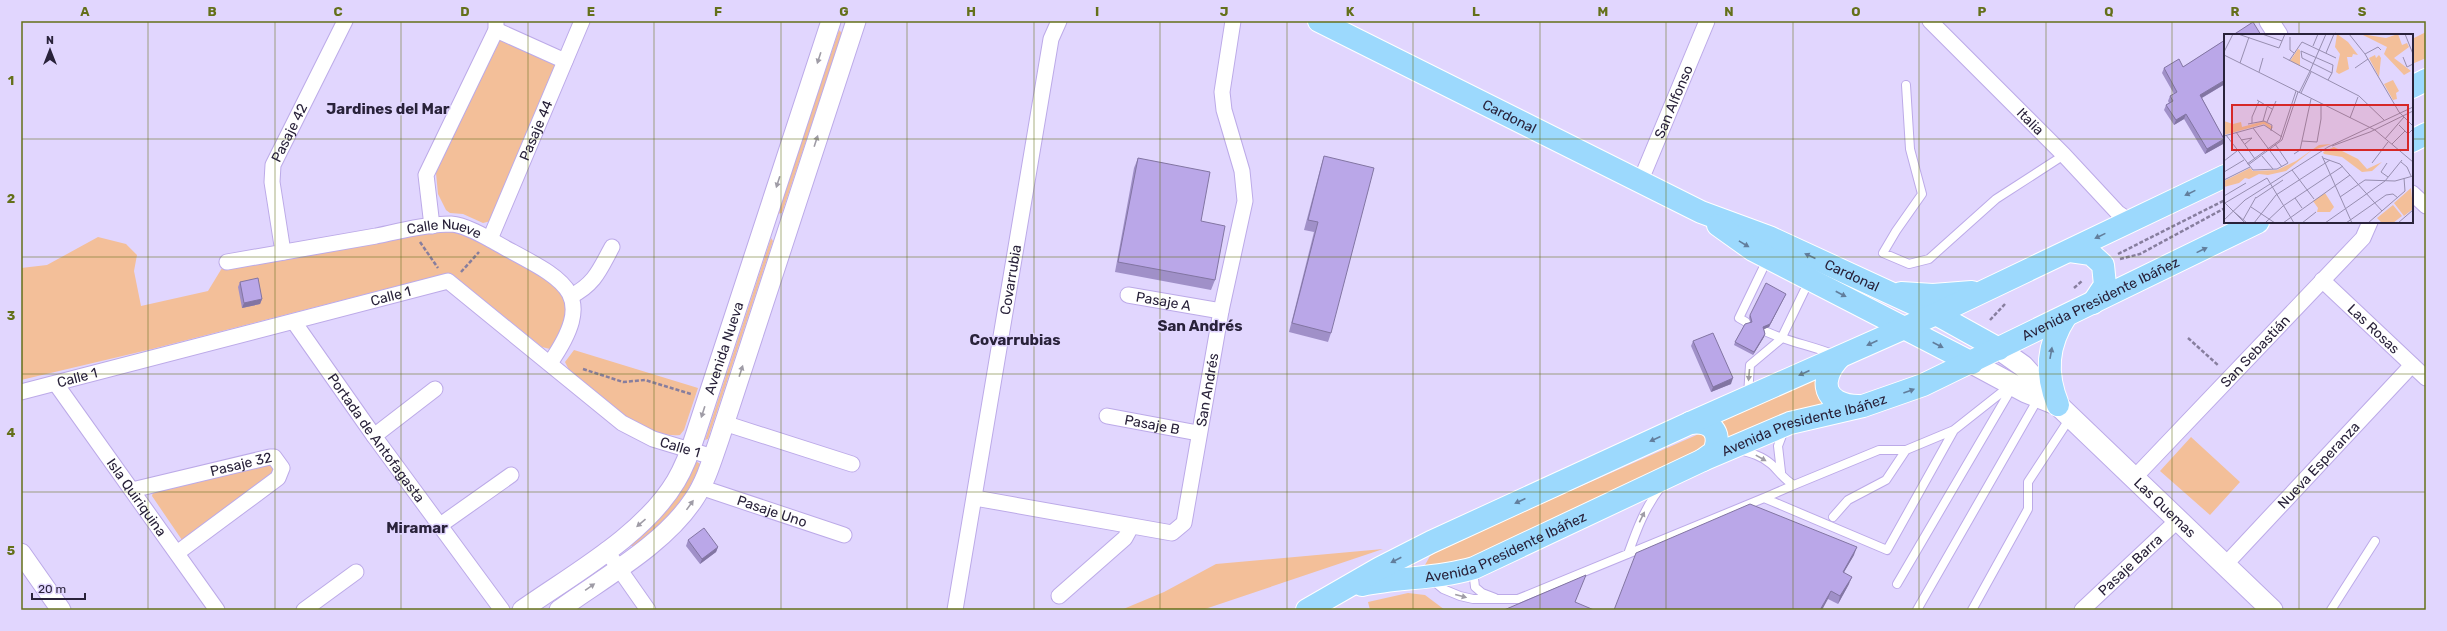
<svg xmlns="http://www.w3.org/2000/svg" width="2447" height="631" font-family="Rubik,sans-serif">
<rect width="100%" height="100%" fill="#e1d6fe"/>
<path fill="#f3bf99" d="M839 30 842 33 782 213 777 214Z
M2426 32V58L2412 64V39Z
M500 37 557 64 491 221 483 223 463 214 450 213 446 210 438 194 436 173V165Z
M453 228 558 282 568 308 560 337 550 349 542 347 454 276 444 274 152 349 21 380V268L47 265 98 237 126 244 137 255 134 271 141 306 208 291 222 268 433 229Z
M771 238 773 241 708 439 705 440Z
M574 350 698 388 684 430 680 435C641 439 597 393 569 370L565 362Z
M1815 375 1828 405 1726 442 1717 419Z
M1701 433H1705L1710 447 1463 561 1428 567 1425 565 1430 556 1444 547Z
M2191 437 2240 482 2210 515 2160 471Z
M696 461 700 464C687 500 664 522 635 546H629C662 516 678 504 696 461Z
M274 463V474L187 538 182 540 152 496 153 492Z
M1383 549 1202 610H1121L1164 592 1216 564Z
M1408 593 1425 595 1445 610H1370L1368 602Z"/>
<g fill="none" stroke-linecap="round" stroke-linejoin="round">
<defs>
<path id="service" d="M1906 85 1910 149 1922 194 1896 231 1883 253 1909 264 1929 259 1996 199 2064 155
M1746 322 1739 318 1768 258
M1767 332C1789 342 1813 346 1835 355
M1748 395 1750 365 1781 339 1810 279
M1739 450C1751 453 1762 456 1771 464 1779 471 1784 480 1794 485L1879 450H1906L1954 430 2011 385
M1781 472 1778 446 1784 430
M1794 485 1764 498 1887 550 1954 430
M1833 517 1848 500 1886 480 1906 450
M1628 554C1637 529 1645 507 1661 487
M1473 570 1475 587 1482 593 1495 598
M1431 579 1443 589 1460 596 1473 599H1518L1764 498
M1897 584 2013 386
M1917 610 2039 397
M1972 610 2028 509V482L2070 418
M2331 610 2375 541"/>
<g id="minor">
<path id="s1" d="M1930 21 2064 155 2118 213 2131 222"/>
<path d="M496 30 565 61"/>
<path id="s2" d="M1640 182 1707 21"/>
<path d="M2412 193 2426 206"/>
<path d="M432 226 426 175 496 30V21"/>
<path id="s3" d="M490 239 582 21"/>
<path id="s4" d="M283 252 272 182 273 165 345 21"/>
<path id="s5" d="M227 262C277 253 327 245 376 236 400 231 427 224 451 224 468 225 494 242 509 250 567 281 597 295 550 363"/>
<path id="s6" d="M2322 280 2426 378"/>
<path id="s7" d="M1128 295 1221 311"/>
<path d="M571 296C595 284 600 269 612 247"/>
<path id="s8" d="M294 322 374 436 502 610"/>
<path id="s9" d="M56 384 217 610"/>
<path id="s10" d="M21 392 448 281 622 423 653 439 713 457"/>
<path id="s11" d="M1107 416 1198 433"/>
<path d="M724 423 852 464"/>
<path d="M374 436 435 389"/>
<path id="s12" d="M2135 477 2363 238 2370 222"/>
<path id="s13" d="M700 487 844 535"/>
<path id="s14" d="M132 490 270 457H274L282 468 278 478 177 553"/>
<path id="s15" d="M975 498 1172 533 1184 523 1221 311 1245 201 1242 171 1224 110 1222 92 1233 21"/>
<path d="M439 526 511 475"/>
<path d="M606 550 648 610"/>
<path id="s16" d="M2225 565 2412 365"/>
<path d="M1059 596 1125 538 1131 527"/>
<path d="M304 610 356 572"/>
<path id="s17" d="M955 610 1051 39 1059 21"/>
<path id="s18" d="M2082 610 2179 519"/>
</g>
<g id="tertiary">
<path d="M2269 21 2278 35"/>
<path d="M21 553 61 610"/>
<path id="s19" d="M522 610C573 574 644 535 676 481 685 466 691 449 696 433L831 21"/>
<path d="M559 610C603 578 664 545 694 499 706 481 712 460 719 440L856 21"/>
</g>
<g id="secondary">
<path id="s20" d="M1999 349 2023 366 2058 405 2272 610"/>
<path d="M1972 363 2026 392 2056 404"/>
</g>
<g id="primary">
<path id="s21" d="M1319 21 1701 212 1769 237 1936 314 1999 349"/>
<path d="M2412 87 2426 80"/>
<path d="M2412 141 2426 134"/>
<path d="M1718 225 1753 250 1972 363"/>
<path d="M2070 251 2091 254 2103 265 2105 285 2093 303"/>
<path d="M1901 293 1933 295 1972 292"/>
<path d="M1840 357C1817 381 1824 405 1858 406"/>
<path d="M2058 405C2045 373 2047 345 2066 316"/>
<path d="M1690 423C1711 420 1722 432 1714 452L1703 460"/>
<path id="s22" d="M1362 585C1400 577 1437 579 1474 568L1703 460 1790 423 1863 406 1923 385 2258 222"/>
<path d="M1307 610 1380 568 1431 542 1690 423 1936 314 2225 176"/>
</g>
</defs>
<use href="#service" stroke="#bcaae8" stroke-width="10"/>
<use href="#minor" stroke="#bcaae8" stroke-width="17"/>
<use href="#tertiary" stroke="#bcaae8" stroke-width="21"/>
<use href="#secondary" stroke="#bcaae8" stroke-width="23"/>
<use href="#primary" stroke="#fff" stroke-width="24"/>
<path stroke="#877e9e" stroke-width="2.5" stroke-dasharray="4 2" stroke-linecap="butt" d="M420 242 438 268
M2118 254 2225 200
M2120 259 2140 254 2225 208
M461 272 479 252
M2074 288 2082 281
M1990 320 2005 304
M2188 338 2219 366
M583 369 623 382 645 380 691 394"/>
<use href="#service" stroke="#fff" stroke-width="8"/>
<use href="#minor" stroke="#fff" stroke-width="15"/>
<use href="#tertiary" stroke="#fff" stroke-width="19"/>
<use href="#secondary" stroke="#fff" stroke-width="21"/>
<use href="#primary" stroke="#9cd9fd" stroke-width="22"/>
</g>
<path fill="#a090c8" d="M2225 40V84L2202 98 2224 139 2223 144 2205 154 2184 119 2174 125 2164 110 2166 105 2169 103 2168 101 2170 96 2174 94 2162 73 2164 68 2183 67Z
M1324 156 1331 333 1328 342 1289 332 1314 232 1304 230 1321 166Z
M1138 158 1201 221 1215 280 1211 290 1115 272 1134 168Z
M240 282 262 299 260 304 242 308 238 287Z
M1786 294 1769 327 1764 329 1765 334 1764 337 1753 355 1734 345 1735 342 1750 322 1749 317 1750 315Z
M1693 341 1731 384 1711 392 1691 346Z
M688 540 718 547 716 552 700 564 686 546Z
M1854 555 1844 572 1849 584 1838 604 1828 599 1614 610Z"/>
<path fill="#8275a2" d="M2225 80V84L2198 100 2200 95Z
M2186 114 2184 119 2174 125 2176 120Z
M2224 139 2223 144 2205 154 2207 149Z
M1786 294 1769 327 1762 330 1763 327Z
M262 299 260 304 242 308 244 303Z
M1765 334 1764 337 1753 355 1754 352Z
M1733 378 1731 384 1711 392 1713 387Z
M718 547 716 552 700 564 702 559Z
M1857 547 1854 555 1840 579 1843 572Z
M1852 577 1849 584 1838 604 1840 596Z
M1831 591 1828 599 1822 610H1820Z"/>
<path fill="#baa7e8" stroke="#8275a2" d="M2253 22 2261 35H2233Z
M2336 33 2338 35H2333Z
M2225 40V80L2200 95 2224 139 2207 149 2186 114 2176 120 2166 105 2173 101 2170 96 2177 92 2164 68 2179 59 2183 67Z
M1324 156 1374 168 1331 333 1292 323 1318 222 1308 220Z
M1138 158 1210 172 1201 221 1225 226 1215 280 1118 262Z
M258 278 262 299 244 303 240 282Z
M1766 283 1786 294 1770 324 1763 327 1765 334 1754 352 1735 342 1745 324 1752 322 1750 315Z
M1713 333 1733 378 1713 387 1693 341Z
M1750 504 1857 547 1843 572 1852 577 1840 596 1831 591 1820 610H1614L1636 553Z
M704 528 718 547 702 559 688 540Z
M1586 575 1575 602 1594 610H1504Z"/>
<defs><path id="oneway-solid" d="M-6-.8H1V-3.2L6.5 0L1 3.2V.8H-6Z"/></defs>
<g fill="#9f9ca6">
<use href="#oneway-solid" transform="translate(819 58) rotate(108)"/>
<use href="#oneway-solid" transform="translate(816 141) rotate(-72)"/>
<use href="#oneway-solid" transform="translate(778 182) rotate(108)"/>
<use href="#oneway-solid" transform="translate(741 371) rotate(-72)"/>
<use href="#oneway-solid" transform="translate(1749 375) rotate(95)"/>
<use href="#oneway-solid" transform="translate(703 412) rotate(108)"/>
<use href="#oneway-solid" transform="translate(1761 458) rotate(29)"/>
<use href="#oneway-solid" transform="translate(690 505) rotate(-54)"/>
<use href="#oneway-solid" transform="translate(1642 517) rotate(-64)"/>
<use href="#oneway-solid" transform="translate(641 523) rotate(139)"/>
<use href="#oneway-solid" transform="translate(590 587) rotate(-35)"/>
<use href="#oneway-solid" transform="translate(1461 596) rotate(15)"/>
</g>
<g fill="#627e9c">
<use href="#oneway-solid" transform="translate(2190 193) rotate(154)"/>
<use href="#oneway-solid" transform="translate(2100 236) rotate(154)"/>
<use href="#oneway-solid" transform="translate(1744 244) rotate(31)"/>
<use href="#oneway-solid" transform="translate(2202 250) rotate(-26)"/>
<use href="#oneway-solid" transform="translate(1810 256) rotate(-155)"/>
<use href="#oneway-solid" transform="translate(1841 294) rotate(28)"/>
<use href="#oneway-solid" transform="translate(1872 343) rotate(156)"/>
<use href="#oneway-solid" transform="translate(1938 345) rotate(27)"/>
<use href="#oneway-solid" transform="translate(2051 353) rotate(-80)"/>
<use href="#oneway-solid" transform="translate(1804 373) rotate(156)"/>
<use href="#oneway-solid" transform="translate(1909 391) rotate(-20)"/>
<use href="#oneway-solid" transform="translate(1655 439) rotate(156)"/>
<use href="#oneway-solid" transform="translate(1520 501) rotate(155)"/>
<use href="#oneway-solid" transform="translate(1396 560) rotate(153)"/>
</g>
<path fill="none" stroke="#64701a" stroke-width="1" stroke-opacity="0.55" d="M148 21V610M275 21V610M401 21V610M528 21V610M654 21V610M781 21V610M907 21V610M1034 21V610M1160 21V610M1287 21V610M1413 21V610M1540 21V610M1666 21V610M1793 21V610M1919 21V610M2046 21V610M2172 21V610M2299 21V35M21 139H2225M2412 139H2426M2299 222V610M21 257H2426M21 374H2426M21 492H2426"/>
<g text-anchor="middle" stroke-width="3" stroke-linejoin="round" paint-order="stroke">
<g font-size="14" fill="#29223a" stroke="#e1d6fe">
<text dy="5" stroke="none"><textPath href="#s2" startOffset="87">San Alfonso</textPath></text>
<text dy="5" stroke="none"><textPath href="#s21" startOffset="213">Cardonal</textPath></text>
<text dy="5" stroke="none"><textPath href="#s1" startOffset="142">Italia</textPath></text>
<text dy="5" stroke="none"><textPath href="#s3" startOffset="118">Pasaje 44</textPath></text>
<text dy="5" stroke="none"><textPath href="#s4" startOffset="124">Pasaje 42</textPath></text>
<text dy="5" stroke="none"><textPath href="#s5" startOffset="221">Calle Nueve</textPath></text>
<text dy="5" stroke="none"><textPath href="#s21" startOffset="591">Cardonal</textPath></text>
<text dy="5" stroke="none"><textPath href="#s17" startOffset="335">Covarrubia</textPath></text>
<text dy="5" stroke="none"><textPath href="#s10" startOffset="382">Calle 1</textPath></text>
<text dy="5" stroke="none"><textPath href="#s22" startOffset="797">Avenida Presidente Ibáñez</textPath></text>
<text dy="5" stroke="none"><textPath href="#s7" startOffset="36">Pasaje A</textPath></text>
<text dy="5" stroke="none"><textPath href="#s6" startOffset="71">Las Rosas</textPath></text>
<text dy="5" stroke="none"><textPath href="#s19" startOffset="344">Avenida Nueva</textPath></text>
<text dy="5" stroke="none"><textPath href="#s12" startOffset="174">San Sebastián</textPath></text>
<text dy="5" stroke="none"><textPath href="#s10" startOffset="58">Calle 1</textPath></text>
<text dy="5" stroke="none"><textPath href="#s15" startOffset="351">San Andrés</textPath></text>
<text dy="5" stroke="none"><textPath href="#s11" startOffset="46">Pasaje B</textPath></text>
<text dy="5" stroke="none"><textPath href="#s22" startOffset="474">Avenida Presidente Ibáñez</textPath></text>
<text dy="5" stroke="none"><textPath href="#s8" startOffset="142">Portada de Antofagasta</textPath></text>
<text dy="5" stroke="none"><textPath href="#s10" startOffset="729">Calle 1</textPath></text>
<text dy="5" stroke="none"><textPath href="#s16" startOffset="137">Nueva Esperanza</textPath></text>
<text dy="5" stroke="none"><textPath href="#s14" startOffset="112">Pasaje 32</textPath></text>
<text dy="5" stroke="none"><textPath href="#s9" startOffset="139">Isla Quiriquina</textPath></text>
<text dy="5" stroke="none"><textPath href="#s20" startOffset="230">Las Quemas</textPath></text>
<text dy="5" stroke="none"><textPath href="#s13" startOffset="76">Pasaje Uno</textPath></text>
<text dy="5" stroke="none"><textPath href="#s22" startOffset="150">Avenida Presidente Ibáñez</textPath></text>
<text dy="5" stroke="none"><textPath href="#s18" startOffset="66">Pasaje Barra</textPath></text>
</g>
<g font-size="15" font-weight="bold" fill="#29223a" stroke="#e1d6fe">
<text x="388" y="114">Jardines del Mar</text>
<text x="1200" y="331">San Andrés</text>
<text x="1015" y="345">Covarrubias</text>
<text x="417" y="533">Miramar</text>
</g>
</g>
<g transform="translate(2224 34)">
<rect width="189" height="189" fill="#e1d6fe"/>
<path d="M113 0 124 8 134 21 129 20 128 23H123L125 35 115 40 112 38 116 20 111 13ZM137 0 162 4 174 0 178 11 183 9 185 13 170 24 187 37 180 41 160 20 163 13ZM74 15 76 16V32L66 27ZM151 21 152 24 155 21 157 24 155 43 145 24ZM169 46 175 57 172 59 173 65 169 66 160 50ZM0 87 9 90 17 88 18 93 40 87 49 93 47 96 40 90 0 101ZM107 110 87 117 62 137 44 141 35 140 25 145 21 144 15 149 0 153V147L26 134 29 137 53 136 72 127 95 111ZM110 113 134 125 143 135 158 128 148 137 138 138 118 123 100 120 99 118ZM187 154 189 175 180 182 170 169ZM101 159 110 173 106 178H93L94 174 89 167ZM169 171 178 182 169 189H158L153 184Z" fill="#f3bf99"/>
<path fill="none" stroke="#978eb0" stroke-width="1" d="M14 0 55 14 61 0M38 0 58 7M125 0 141 20 175 78 189 92M181 0 189 20M66 3V16L70 19M78 8 112 24M89 12 94 0M0 18 9 0M102 19 110 0M141 20 154 13 157 16M0 21 151 96 189 128M59 23 135 62 160 86M179 23 183 33 189 30M65 27 78 8M16 29 25 3M131 34 144 25M86 37 102 0M35 38 39 24M104 46 108 39 109 31 77 17 78 24 108 39M75 59 86 37M77 59 87 38M33 66 48 75M126 84 134 63M39 87 43 73M43 88 52 67M28 89V83L35 67M24 90 40 87 48 91 47 97M175 91 184 100 189 95M29 94 58 133M12 98 31 125M2 101 29 136 53 135 64 129 51 110M0 102 40 91 58 103M161 105 180 83M17 106 28 104 21 110M78 107 93 108 97 85V69M168 110 181 97M108 112 146 98 189 77M70 120 76 116 87 65M38 122 49 135M98 122 128 189M99 124 116 130 158 177M0 127 13 117M177 128 183 133 187 142M148 129 164 108M163 129 157 138 164 143M23 130 56 106 72 57M24 131 58 106 74 58M68 136 90 165M0 138 20 126M0 146 26 133M0 162 22 149M116 163 141 146 171 147 189 142M32 164 59 146M71 164 78 174M0 168 21 189M1 169 43 144 70 189M27 173 51 189M9 177 23 189M0 186 21 166 104 113 189 73M19 186 32 163M30 189 52 161 106 126M41 189 59 172 119 132M59 189 126 141M78 189 92 178M101 189 161 147 178 126M122 189 162 161 169 160 174 164M144 189 181 157 180 144M174 189 189 176"/>
<path fill="#d62828" fill-opacity="0.15" stroke="#d62828" stroke-width="2" d="M8 71H184V116H8Z"/>
<rect width="189" height="189" fill="none" stroke="#29223a" stroke-width="2"/>
</g>
<rect width="2447" height="631" fill="none" stroke="#e1d6fe" stroke-width="44"/>
<g transform="translate(50 50)" stroke="#e1d6fe" stroke-width="3" paint-order="stroke">
<path d="M0-3L7 15L0 10L-7 15Z" fill="#29223a"/>
<text y="-6" font-size="11" font-weight="bold" text-anchor="middle" fill="#29223a">N</text>
</g>
<path d="M32 593v6h53v-6" fill="none" stroke="#29223a" stroke-width="2"/>
<text x="38" y="593" font-size="12" fill="#29223a" stroke="#e1d6fe" stroke-width="3" paint-order="stroke">20 m</text>
<rect x="22" y="22" width="2403" height="587" fill="none" stroke="#64701a" stroke-width="1.5"/>
<g font-size="13" text-anchor="middle" font-weight="bold" fill="#64701a">
<text x="85" y="16">A</text>
<text x="212" y="16">B</text>
<text x="338" y="16">C</text>
<text x="465" y="16">D</text>
<text x="591" y="16">E</text>
<text x="718" y="16">F</text>
<text x="844" y="16">G</text>
<text x="971" y="16">H</text>
<text x="1097" y="16">I</text>
<text x="1224" y="16">J</text>
<text x="1350" y="16">K</text>
<text x="1476" y="16">L</text>
<text x="1603" y="16">M</text>
<text x="1729" y="16">N</text>
<text x="1856" y="16">O</text>
<text x="1982" y="16">P</text>
<text x="2109" y="16">Q</text>
<text x="2235" y="16">R</text>
<text x="2362" y="16">S</text>
<text x="11" y="85">1</text>
<text x="11" y="203">2</text>
<text x="11" y="320">3</text>
<text x="11" y="437">4</text>
<text x="11" y="555">5</text>
</g>
</svg>
